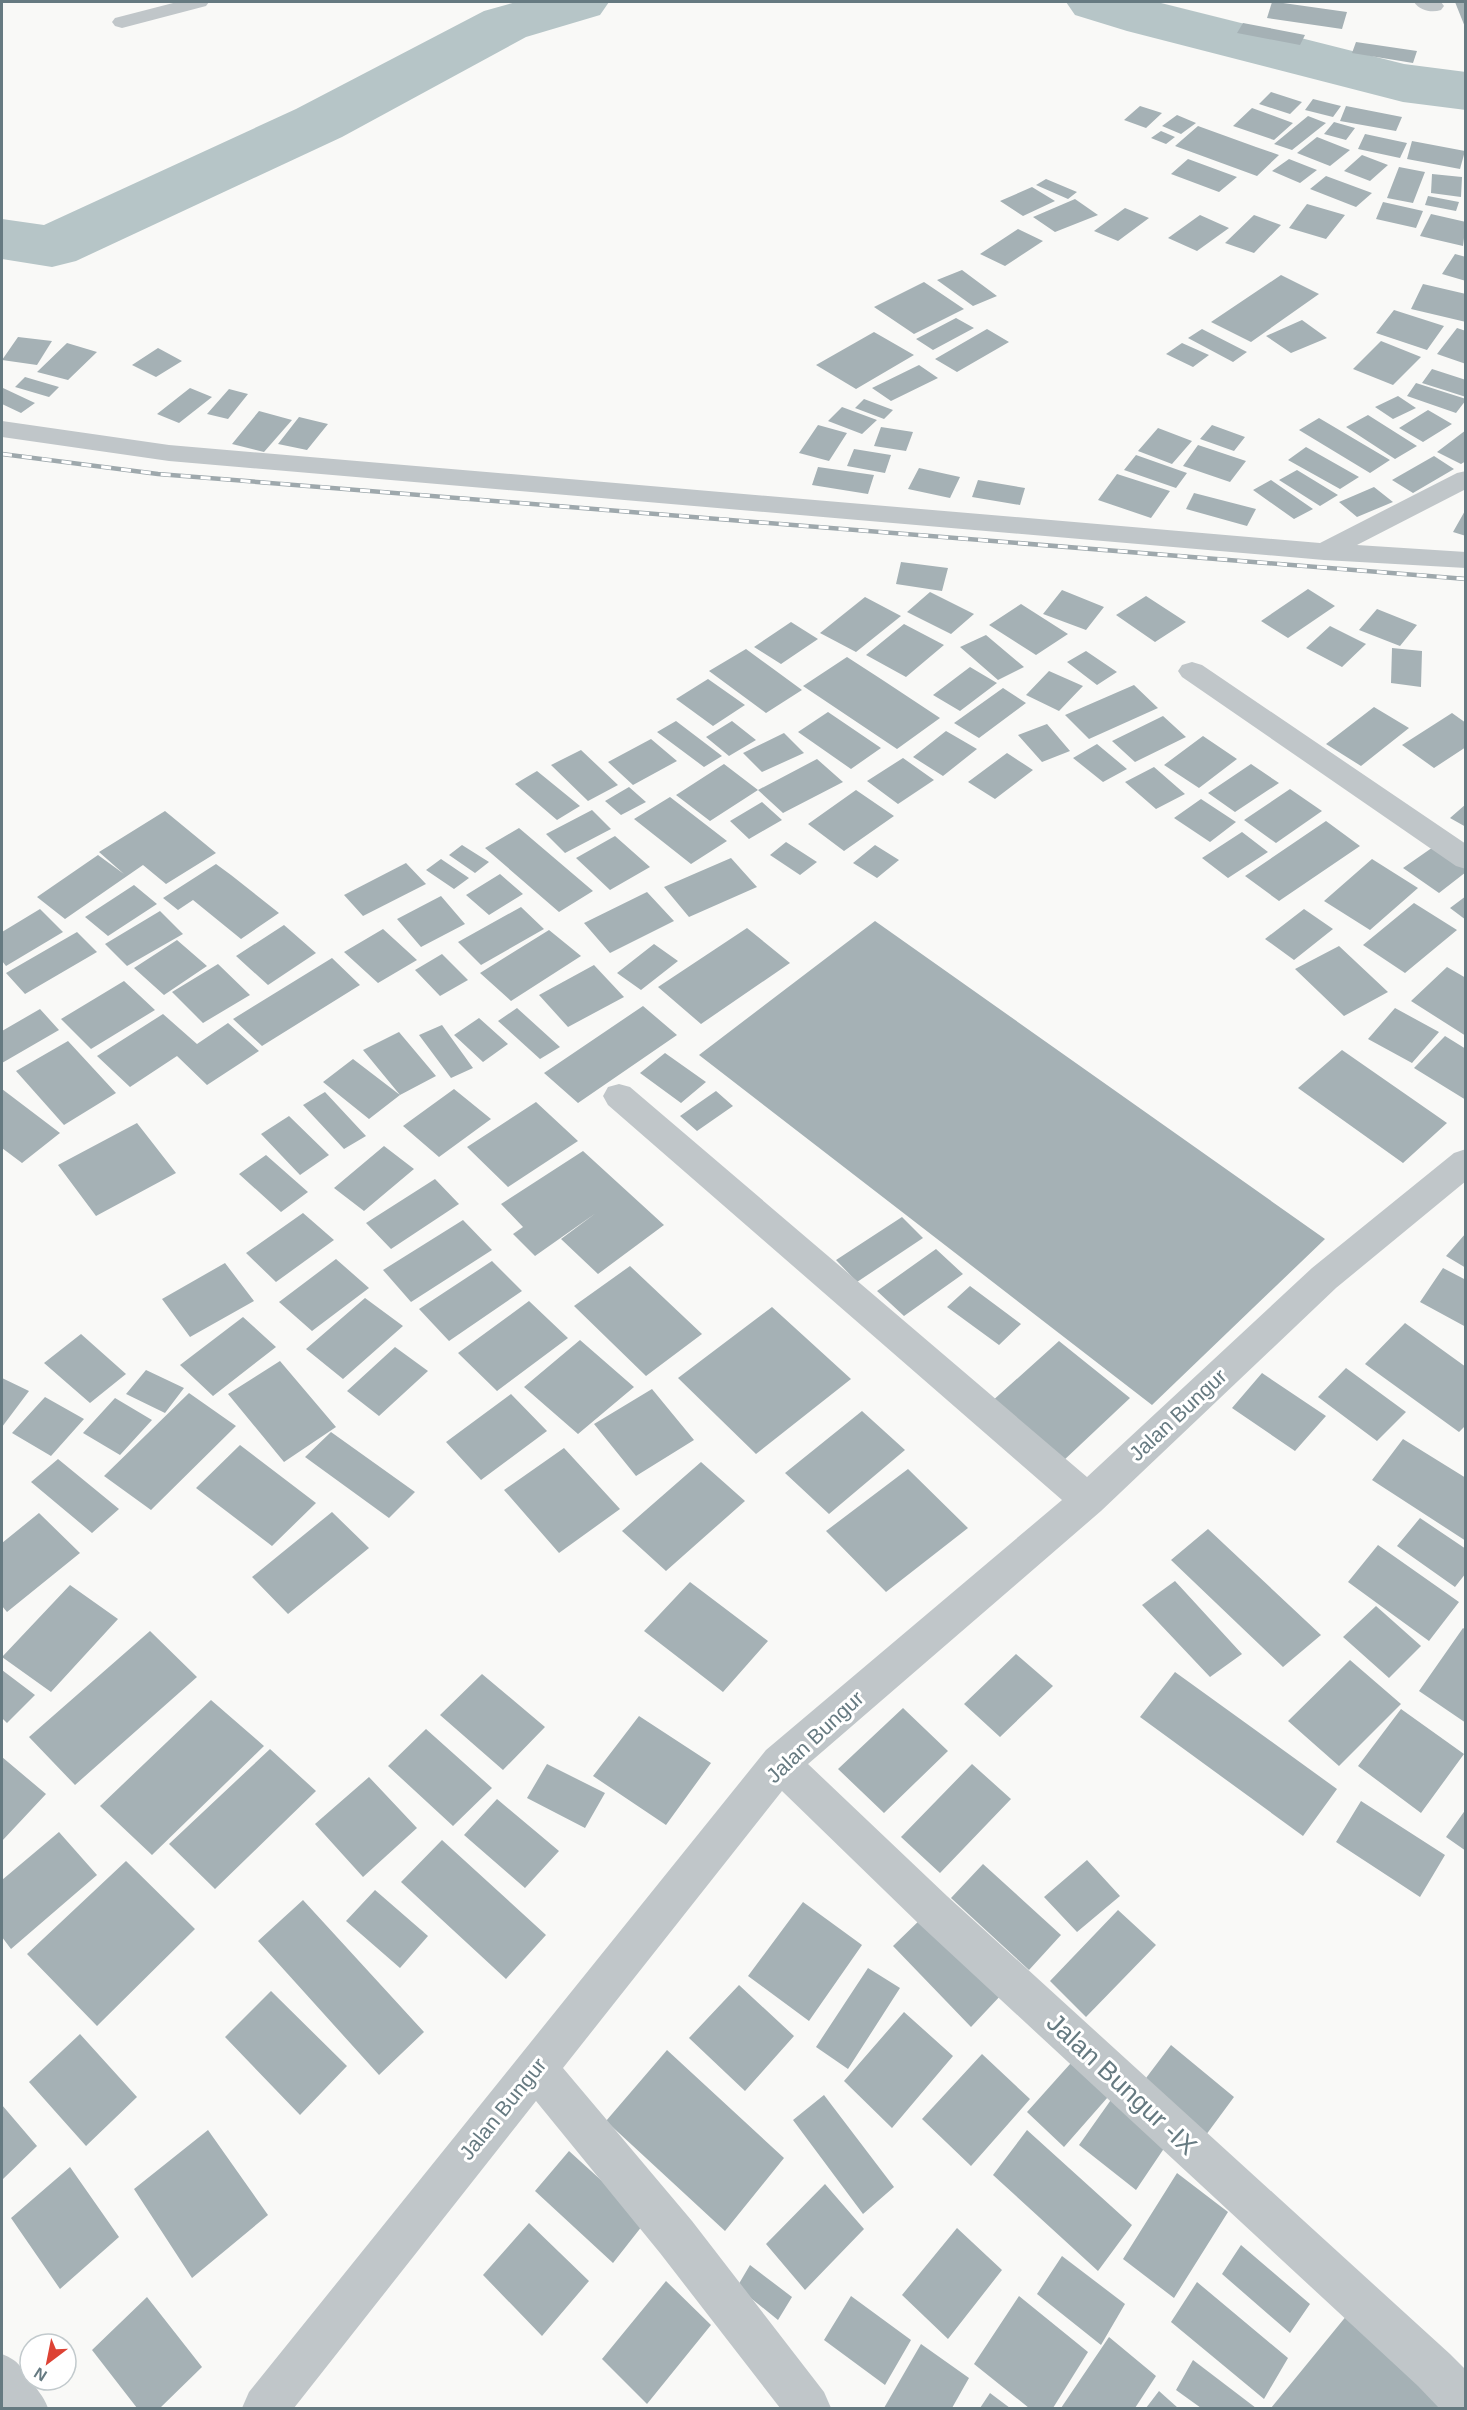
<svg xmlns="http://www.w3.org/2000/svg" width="1467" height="2410" font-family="Helvetica,sans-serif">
<rect width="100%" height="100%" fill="#f9f9f7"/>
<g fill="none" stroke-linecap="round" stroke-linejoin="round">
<path fill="#b6c5c7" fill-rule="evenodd" d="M516 2H609L600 15 526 37 342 137 76 261 52 267 2 259V219L44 225 296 109 484 11Z
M1066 2H1157L1404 64 1466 72V110L1403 102 1127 31 1075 15Z"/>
</g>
<path fill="#a5b1b5" d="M1272 2H1276L1347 12 1342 29 1267 18Z
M1455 2H1466V27H1465Z
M1243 23 1305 35 1300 45 1237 33Z
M1356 42 1417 51 1413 63 1352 53Z
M1271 92 1302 102 1290 114 1259 104Z
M1313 99 1341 106 1333 117 1305 110Z
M1140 106 1162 113 1146 128 1124 120Z
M1346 106 1402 117 1396 131 1340 121Z
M1252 108 1293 123 1274 140 1233 126Z
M1177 115 1196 123 1181 134 1162 126Z
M1308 116 1326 123 1292 150 1274 144Z
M1334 122 1355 128 1346 140 1324 134Z
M1198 126 1256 147 1279 155 1257 176 1175 146Z
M1161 131 1175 137 1166 144 1151 138Z
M1365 134 1407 143 1400 158 1358 149Z
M1317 137 1350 150 1330 166 1297 153Z
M1412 141 1465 151 1460 169 1407 159Z
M1362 155 1388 165 1370 181 1344 171Z
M1188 159 1237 177 1219 192 1171 174Z
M1289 159 1317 170 1300 183 1272 171Z
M1399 167 1425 172 1413 203 1387 198Z
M1432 174 1462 177 1461 197 1431 193Z
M1326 176 1372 193 1356 207 1310 189Z
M1046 179 1077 192 1068 199 1036 185Z
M1032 187 1055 201 1023 216 1000 201Z
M1428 196 1459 202 1456 211 1425 205Z
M1075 199 1098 215 1055 232 1033 217Z
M1383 202 1423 211 1416 228 1376 219Z
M1307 204 1345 215 1326 239 1289 228Z
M1125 208 1149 218 1118 241 1094 231Z
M1431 214 1466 222 1463 246 1420 236Z
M1200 215 1229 228 1197 251 1168 238Z
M1254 215 1281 225 1254 253 1225 243Z
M1018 229 1043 241 1005 266 980 254Z
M1455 254 1466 257V281L1442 274Z
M962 270 997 296 973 306 937 280Z
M1281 275 1319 294 1251 342 1211 322Z
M924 282 964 309 914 334 874 307Z
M1423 284 1466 294V322L1411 309Z
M1394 310 1444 326 1427 350 1376 333Z
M956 318 974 328 933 350 916 339Z
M1302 320 1327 338 1291 353 1266 336Z
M1457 328 1466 331V364L1437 354Z
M987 329 1009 342 957 372 935 359Z
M1202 329 1247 352 1233 362 1188 338Z
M874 332 914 355 856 389 816 365Z
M18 337 52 341 37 365 2 360Z
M1381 341 1421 357 1393 385 1353 369Z
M67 343 97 352 68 380 37 372Z
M1182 343 1209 355 1193 367 1166 354Z
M158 348 182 361 156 377 132 365Z
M919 365 938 378 891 401 872 388Z
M1432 369 1466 380V397L1422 383Z
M25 377 59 387 49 397 15 387Z
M1416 383 1466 399V400L1456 413 1407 396Z
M3 388 35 403 21 413 2 404Z
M190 388 212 397 179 423 157 414Z
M229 389 248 394 228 419 207 414Z
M1398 396 1416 408 1393 419 1375 407Z
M864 399 893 410 884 419 855 408Z
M842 407 877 420 862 434 828 421Z
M1428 410 1452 424 1423 442 1399 428Z
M259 411 292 420 264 452 232 444Z
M1368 415 1417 446 1395 459 1346 427Z
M299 417 328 424 307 450 278 444Z
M1319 418 1390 460 1370 473 1299 430Z
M818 425 847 433 829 461 799 453Z
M1212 425 1245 437 1234 451 1200 439Z
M881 427 913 432 906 451 874 446Z
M1158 428 1192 441 1172 464 1138 451Z
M1466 430V461L1461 464 1437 452Z
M1198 445 1246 461 1230 482 1183 466Z
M1306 447 1359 477 1340 489 1288 460Z
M854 449 891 455 885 473 847 466Z
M1136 455 1187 473 1176 488 1124 470Z
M1434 456 1454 469 1413 493 1392 480Z
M818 467 874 475 868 494 812 485Z
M919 468 960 477 950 498 908 489Z
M1297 470 1338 495 1320 506 1279 480Z
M1117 474 1170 491 1151 518 1098 500Z
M978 480 1025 488 1020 505 972 497Z
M1271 480 1313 509 1294 519 1253 490Z
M1374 487 1393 502 1357 517 1339 502Z
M1194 493 1256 509 1247 526 1186 509Z
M1466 509V536L1453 532Z
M901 562 948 568 942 591 896 584Z
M1308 589 1335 606 1288 638 1261 621Z
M1062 590 1104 607 1086 630 1043 614Z
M930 592 974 614 951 634 907 612Z
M1146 596 1186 622 1155 642 1116 615Z
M865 597 901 616 856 652 820 633Z
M1021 604 1068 634 1036 655 989 625Z
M1377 609 1417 625 1400 646 1359 630Z
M791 622 818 639 781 664 754 647Z
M904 624 944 645 906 677 866 655Z
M1330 626 1366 644 1342 667 1306 648Z
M986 635 1024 667 998 680 960 647Z
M1392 648 1422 651 1421 687 1391 683Z
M746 649 772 668 802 690 766 713 709 671Z
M1086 651 1117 672 1097 685 1067 662Z
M847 657 881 679 940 718 897 749 803 686Z
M970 667 997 683 960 711 933 695Z
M1049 671 1083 686 1059 711 1026 695Z
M708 679 745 705 713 726 676 699Z
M1134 685 1158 708 1089 739 1065 715Z
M1003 688 1026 703 979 738 954 723Z
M1374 707 1409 728 1361 766 1326 744Z
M828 712 881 748 851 769 798 732Z
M1452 713 1466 723V747L1434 768 1402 745Z
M1163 716 1186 737 1135 762 1112 741Z
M676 721 722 756 704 767 657 732Z
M732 721 756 740 729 756 706 737Z
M1047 724 1070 751 1042 762 1018 735Z
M946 731 977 749 943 776 913 757Z
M784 733 804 753 762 772 743 753Z
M1203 736 1237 759 1199 788 1164 765Z
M651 739 677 761 633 785 608 762Z
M1097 744 1127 769 1103 782 1073 758Z
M581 750 618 785 588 801 551 765Z
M1007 753 1033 770 995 799 968 782Z
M903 758 934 780 898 804 867 781Z
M817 759 843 782 783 813 758 790Z
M724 764 758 790 710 821 676 795Z
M1251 764 1279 783 1235 812 1208 793Z
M1154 767 1185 794 1156 809 1125 782Z
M537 771 580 806 557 820 515 784Z
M629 787 646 802 621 815 605 801Z
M1290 789 1322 811 1276 843 1244 820Z
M856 790 894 816 844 851 808 824Z
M670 797 727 841 691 864 634 819Z
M1201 799 1236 822 1210 842 1174 818Z
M762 802 782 820 749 839 730 821Z
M1466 804V827L1450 818Z
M592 810 611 829 565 853 546 834Z
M165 811 216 853 166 884 143 865 65 919 37 897 98 855 124 874 99 852Z
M1326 821 1360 846 1279 901 1245 876Z
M519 828 593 891 559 912 485 848Z
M1242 832 1268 852 1228 878 1202 858Z
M615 836 650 867 610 890 576 858Z
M786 842 817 862 800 875 770 855Z
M462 845 489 862 475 873 449 855Z
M875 845 899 860 877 878 853 863Z
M1436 845 1466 865V872L1439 893 1403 868Z
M731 858 757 887 689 917 664 887Z
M441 859 469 878 454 889 426 870Z
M1372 859 1418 888 1370 930 1324 901Z
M406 863 426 884 363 916 344 895Z
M216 864 231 875 279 913 241 939 193 900 178 910 163 898Z
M500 874 523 894 489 915 466 895Z
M134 885 157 904 108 936 85 917Z
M647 892 674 921 610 953 584 923Z
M441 896 465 924 421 947 397 919Z
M1466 896V920L1450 908Z
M1414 903 1457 930 1405 973 1363 945Z
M521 907 544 929 481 965 458 942Z
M40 909 63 932 6 966 2 961V932Z
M1304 909 1333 929 1294 960 1265 939Z
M160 911 183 934 127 966 105 944Z
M875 921 1325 1239 1152 1405 699 1055Z
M284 925 316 953 268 985 236 956Z
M747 928 790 963 701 1024 658 987Z
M383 929 417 960 378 983 344 952Z
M549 930 581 956 511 1001 480 973Z
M77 932 97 952 25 994 6 973Z
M177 940 207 966 164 995 134 968Z
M654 944 678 961 641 990 617 973Z
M1339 946 1388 992 1344 1016 1295 969Z
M442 954 468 980 440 996 415 970Z
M332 958 360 985 262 1046 233 1019Z
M218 964 250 995 203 1023 172 992Z
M594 965 624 997 568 1027 539 995Z
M1447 967 1466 978V1036L1411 1001Z
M124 981 155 1010 91 1049 61 1019Z
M643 1006 677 1035 578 1103 544 1073Z
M517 1008 560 1047 540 1059 498 1021Z
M1395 1008 1439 1032 1412 1063 1368 1039Z
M40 1009 59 1030 2 1063V1031Z
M163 1014 197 1044 228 1023 259 1051 207 1085 177 1056 130 1087 97 1056Z
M479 1018 508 1044 483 1062 454 1035Z
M442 1025 473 1068 451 1078 419 1035Z
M399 1032 436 1076 400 1095 369 1119 323 1082 353 1059 400 1095 363 1050Z
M1445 1036 1466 1049V1100L1414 1068Z
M68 1041 116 1093 64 1125 16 1071Z
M1342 1050 1447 1123 1403 1163 1298 1088Z
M665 1053 706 1082 681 1103 640 1073Z
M2 1089 60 1133 22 1163 2 1148Z
M454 1089 491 1119 439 1157 403 1126Z
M716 1091 733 1106 697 1131 680 1116Z
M325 1092 366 1136 344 1149 303 1105Z
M536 1102 578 1141 508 1187 467 1147Z
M289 1116 329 1155 300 1175 261 1134Z
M137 1123 176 1173 96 1216 58 1165Z
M384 1146 414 1169 364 1211 334 1188Z
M583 1151 664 1225 598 1274 561 1239 596 1213 535 1256 513 1234 523 1227 501 1204Z
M266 1155 308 1192 281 1212 239 1174Z
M435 1179 459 1204 391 1249 366 1223Z
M303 1213 334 1240 276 1282 246 1253Z
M902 1217 923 1238 857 1282 836 1260Z
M463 1220 492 1250 411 1302 383 1270Z
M1466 1233V1268L1446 1256Z
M936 1249 963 1274 904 1316 877 1291Z
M336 1259 369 1288 312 1331 279 1302Z
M492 1261 522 1291 449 1341 419 1309Z
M225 1263 254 1301 190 1337 162 1299Z
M630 1266 702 1334 646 1376 574 1306Z
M1443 1268 1466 1280V1327L1420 1302Z
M970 1286 1021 1324 999 1345 947 1307Z
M365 1298 403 1326 343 1379 306 1349Z
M529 1301 568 1338 497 1391 458 1353Z
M772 1307 851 1379 756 1454 678 1378Z
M243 1317 276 1347 213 1396 180 1365Z
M1405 1323 1466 1367V1425L1459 1432 1365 1364Z
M81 1334 126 1374 90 1403 44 1363Z
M580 1340 634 1387 578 1434 524 1387Z
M1059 1341 1130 1398 1062 1462 990 1403Z
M395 1347 428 1371 379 1416 347 1391Z
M280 1361 336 1427 284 1462 228 1394Z
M1346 1368 1406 1412 1377 1441 1318 1397Z
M146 1370 184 1388 165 1413 126 1394Z
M1262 1373 1326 1416 1295 1451 1232 1408Z
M2 1378 29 1391 2 1427Z
M652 1389 694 1440 636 1476 594 1424Z
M189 1393 236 1426 151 1510 104 1476Z
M511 1394 547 1431 481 1480 446 1442Z
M45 1397 84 1419 51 1456 12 1433Z
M115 1398 152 1420 120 1455 83 1433Z
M862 1411 905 1450 829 1514 785 1473Z
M331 1432 415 1492 389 1518 305 1457Z
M1403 1439 1466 1478V1541L1372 1480Z
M240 1445 316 1503 272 1546 196 1488Z
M564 1448 620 1509 559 1553 504 1490Z
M58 1459 119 1509 92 1533 31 1482Z
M701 1462 745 1501 666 1571 622 1531Z
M908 1469 968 1528 886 1592 826 1531Z
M332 1512 369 1548 288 1614 252 1577Z
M39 1513 80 1553 7 1612 2 1606V1543Z
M1420 1518 1466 1549V1573L1455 1587 1397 1546Z
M1208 1529 1321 1635 1283 1667 1171 1560Z
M1378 1545 1459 1602 1429 1641 1348 1582Z
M1175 1581 1242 1654 1210 1677 1142 1605Z
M690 1582 768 1641 723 1692 644 1631Z
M70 1585 118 1619 51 1692 2 1657Z
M1376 1606 1421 1646 1389 1678 1343 1637Z
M1463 1628 1466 1630V1723L1419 1691Z
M150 1631 197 1677 75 1785 29 1737Z
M1016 1654 1053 1686 1000 1737 964 1704Z
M1350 1660 1401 1704 1339 1766 1288 1721Z
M2 1670 35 1695 7 1723 2 1718Z
M1175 1672 1337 1789 1303 1836 1140 1717Z
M482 1674 545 1727 503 1770 440 1715Z
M211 1700 264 1746 152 1855 100 1806Z
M903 1708 948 1751 884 1813 838 1769Z
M1401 1709 1464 1754 1421 1813 1358 1766Z
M639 1716 711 1763 666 1825 593 1776Z
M426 1729 492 1788 453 1826 388 1766Z
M270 1749 316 1791 215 1889 169 1844Z
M2 1757 46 1794 2 1841Z
M547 1764 605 1793 585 1828 527 1798Z
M972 1764 1011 1799 940 1873 901 1837Z
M369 1777 417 1828 363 1877 315 1824Z
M497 1799 559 1851 525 1888 464 1835Z
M1361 1801 1445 1855 1420 1897 1336 1842Z
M1466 1809V1851L1446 1837Z
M59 1832 97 1875 11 1949 2 1937V1880Z
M442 1840 546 1935 506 1979 401 1882Z
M1087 1860 1120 1896 1077 1932 1044 1897Z
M126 1861 195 1929 97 2026 27 1954Z
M983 1864 1061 1935 1029 1970 951 1898Z
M375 1890 428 1936 400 1968 346 1921Z
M303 1900 424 2032 379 2075 258 1941Z
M803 1902 862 1945 809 2021 748 1976Z
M1118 1910 1156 1945 1086 2017 1050 1981Z
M925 1915 1003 1993 971 2027 893 1946Z
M868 1968 900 1988 848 2069 816 2047Z
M739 1985 794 2036 745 2091 689 2038Z
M271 1991 347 2066 300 2115 225 2037Z
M904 2012 953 2056 892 2128 844 2081Z
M80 2034 137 2097 86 2146 29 2082Z
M1171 2045 1234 2097 1203 2139 1140 2086Z
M667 2050 784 2158 725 2231 606 2121Z
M982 2054 1030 2099 971 2166 922 2119Z
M1079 2054 1115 2089 1064 2147 1027 2112Z
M824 2095 894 2187 863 2214 793 2120Z
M1113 2097 1169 2141 1136 2190 1079 2145Z
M2 2105 37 2146 2 2180Z
M208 2130 268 2215 192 2278 134 2189Z
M1027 2130 1132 2225 1098 2271 993 2175Z
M569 2151 646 2221 613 2263 535 2191Z
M70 2167 119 2237 60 2289 11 2218Z
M1177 2173 1228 2212 1174 2298 1123 2259Z
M825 2184 864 2229 805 2290 766 2244Z
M529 2223 589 2281 542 2336 483 2275Z
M957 2228 1002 2270 948 2339 902 2295Z
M1241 2245 1310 2304 1290 2333 1222 2274Z
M1062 2256 1125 2304 1101 2345 1037 2294Z
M750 2265 792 2297 778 2320 737 2287Z
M666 2281 711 2325 647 2404 602 2359Z
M1197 2282 1288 2358 1264 2399 1171 2322Z
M851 2296 911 2340 885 2385 824 2340Z
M1019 2296 1088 2352 1053 2408H1029L974 2364Z
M147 2297 202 2367 160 2408H137L92 2350Z
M1352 2309 1449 2405 1446 2408H1271Z
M1109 2337 1156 2376 1135 2408H1061Z
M921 2344 969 2378 952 2408H884Z
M1193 2360 1256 2408H1201L1176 2390Z
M1159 2391 1178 2408H1146Z
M990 2393 1010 2408H980Z"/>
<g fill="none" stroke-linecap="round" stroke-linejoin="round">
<path fill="#c0c6c9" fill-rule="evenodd" d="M177 2H209L206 6 122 28 115 26 112 22 115 18Z
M1414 2H1441L1444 6 1441 10C1432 13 1420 11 1414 2Z
M2 421 169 445 1320 543 1457 473 1466 471V489L1357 545 1466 552V568L1324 560 169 461 2 437Z
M1192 662 1202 665 1466 844V869L1456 866 1182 677 1178 671 1182 665Z
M619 1084 630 1087 1087 1477 1312 1268 1454 1153 1466 1149V1181L1336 1288 1101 1511 808 1764 947 1896 1450 2354 1466 2370V2408H1439L1418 2386 919 1924 782 1791 563 2068 692 2221 824 2392 831 2408H780L660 2253 536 2101 294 2408H242L249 2392 766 1750 1062 1500 608 1105 603 1096 608 1087Z
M2 2354C21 2362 19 2366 30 2380 37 2390 43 2395 48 2408H2Z"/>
<defs>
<path id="rail" d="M2 454 158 474 1466 579"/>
</defs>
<use href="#rail" stroke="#9ea8ac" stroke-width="4.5"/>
<use href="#rail" stroke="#fff" stroke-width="3" stroke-dasharray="10" stroke-linecap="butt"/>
</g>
<g text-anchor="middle" stroke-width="6" stroke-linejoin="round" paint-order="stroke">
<g font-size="21" fill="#667a81" stroke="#fff">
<text transform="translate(1178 1415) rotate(-43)" y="7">Jalan Bungur</text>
<text transform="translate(815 1737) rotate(-43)" y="7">Jalan Bungur</text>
<text transform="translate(503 2109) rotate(-51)" y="7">Jalan Bungur</text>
</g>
<g font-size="26" fill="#667a81" stroke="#fff">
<text transform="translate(1122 2084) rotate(43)" y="9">Jalan Bungur -IX</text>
</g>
</g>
<rect width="1467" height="2410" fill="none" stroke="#667a81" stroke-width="6"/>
<g transform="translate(48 2362) rotate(212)"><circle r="28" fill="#ffffff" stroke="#c2cacd" stroke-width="1.5"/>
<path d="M0-4.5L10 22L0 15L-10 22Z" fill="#dd4234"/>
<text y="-9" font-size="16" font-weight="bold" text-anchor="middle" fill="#667a81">N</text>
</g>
</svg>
